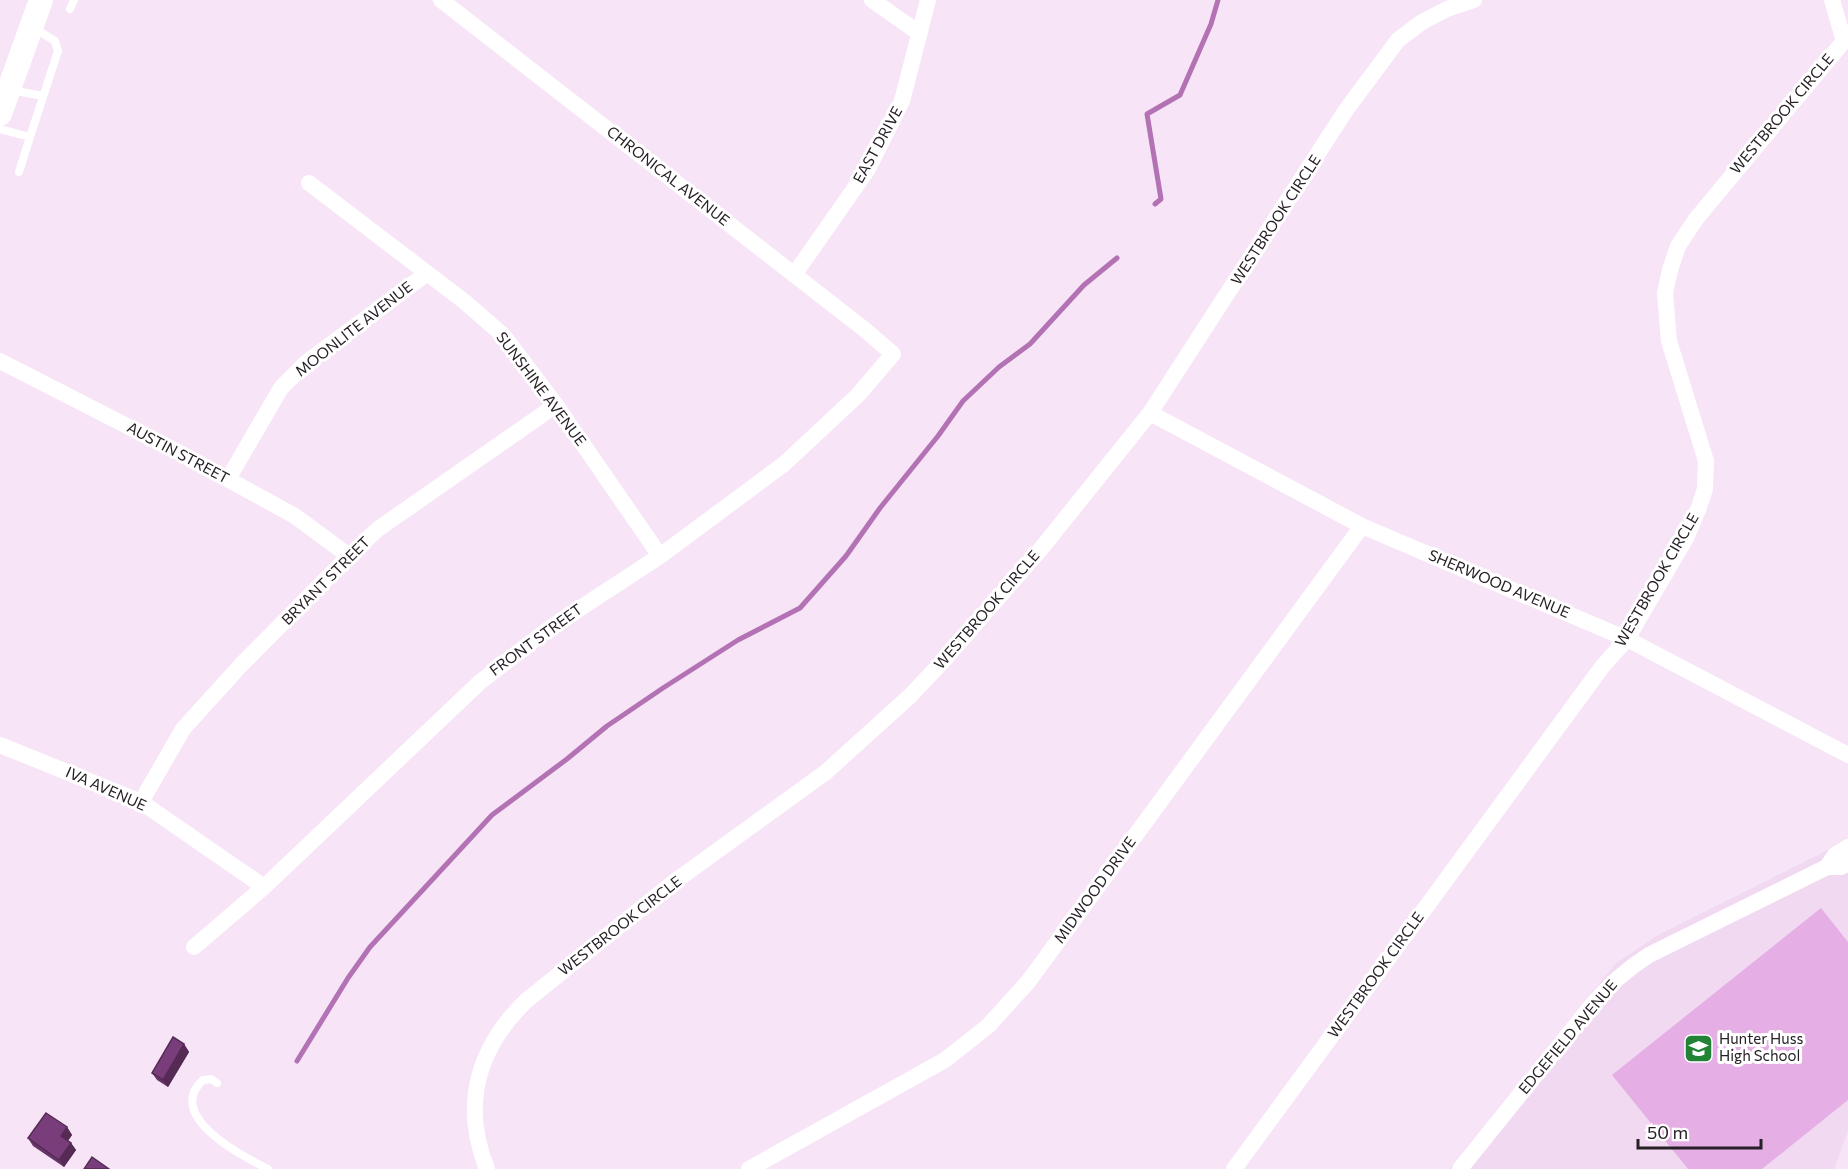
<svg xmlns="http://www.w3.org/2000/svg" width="1848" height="1169" font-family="Commissioner,sans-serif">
<rect width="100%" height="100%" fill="#f7e4f7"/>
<path fill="#f2d9f2" d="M1848 840V1131L1834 1169H1450L1615 964 1658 935Z"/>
<path fill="#e5aee4" d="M1821 908 1848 942V1100L1762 1169H1688L1612 1075Z"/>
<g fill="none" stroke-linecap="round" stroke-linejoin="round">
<path stroke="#b372b4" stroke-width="5" d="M1155 204 1161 199 1147 114 1180 95 1211 24 1218 0
M297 1061 348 978 370 947 492 815 567 759 607 726 663 688 738 640 800 608 846 556 880 508 938 436 963 401 999 367 1030 344 1084 285 1117 258"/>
<path stroke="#fff" stroke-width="8" d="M70 9 74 0
M11 90 43 96
M0 129 30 137 58 51 55 41 34 28
M19 172 30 137
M217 1083 211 1079 203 1080C164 1116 242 1156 268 1169"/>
<path stroke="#fff" stroke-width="16" d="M872 0 919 33
M1832 0 1844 41
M309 183 465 302 504 336 556 405 660 556
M794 275 868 169 902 101 928 0
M0 361 174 450 295 516 349 556
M1150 413 1362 526 1627 639 1848 755
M228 479 281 388 307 362 426 274
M0 745 141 802 264 887
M141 802 183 729 241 665 349 556 378 529 556 405
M1827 867 1835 855 1848 847
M194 947 264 887 480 682 550 628 660 556 784 464 858 395 893 354 864 329 441 0
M487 1169C461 1104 478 1047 527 1000L674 882 826 772 910 696 944 660 1040 550 1150 413 1346 110 1398 40 1422 22 1447 9 1474 0
M749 1169 945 1060 988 1026 1028 982 1362 526
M1234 1169 1602 667 1627 639 1686 538 1698 510 1705 489 1706 461 1669 341 1665 293 1670 270 1678 246 1696 219 1848 36
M1460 1169 1592 1005C1609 985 1627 969 1649 955L1827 867H1841L1848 863"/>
<path stroke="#fff" stroke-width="24" d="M0 114 41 0"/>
</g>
<path fill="#69346a" d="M184 1044 189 1052 168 1087 157 1080 152 1073Z
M67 1127 72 1135 68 1141 71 1143 76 1150 64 1167 33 1146 28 1138Z"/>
<path fill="#552b56" d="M184 1044 189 1052 168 1087 163 1080Z
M67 1127 72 1135 66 1143 61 1136Z
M71 1143 76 1150 64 1167 59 1160Z"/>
<path fill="#7a3d7b" stroke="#552b56" stroke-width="1.5" d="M173 1037 184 1044 163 1080 152 1073Z
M46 1113 67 1127 61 1136 71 1143 59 1160 28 1138Z
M92 1157 109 1169H84Z"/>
<defs>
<symbol id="school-square" viewBox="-11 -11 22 22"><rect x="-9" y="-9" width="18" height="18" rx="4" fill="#228337" stroke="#fff"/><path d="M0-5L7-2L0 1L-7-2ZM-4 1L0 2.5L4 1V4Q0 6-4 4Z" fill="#fff"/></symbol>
</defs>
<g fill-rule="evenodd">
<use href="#school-square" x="1682" y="1032" width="33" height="33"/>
</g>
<g text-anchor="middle" stroke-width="6" stroke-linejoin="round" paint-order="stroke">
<g font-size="15" fill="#272026" stroke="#fff">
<text transform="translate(1782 114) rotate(-50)" y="5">WESTBROOK CIRCLE</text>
<text transform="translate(878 145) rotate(-61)" y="5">EAST DRIVE</text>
<text transform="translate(668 176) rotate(38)" y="5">CHRONICAL AVENUE</text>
<text transform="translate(1276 220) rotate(-57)" y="5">WESTBROOK CIRCLE</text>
<text transform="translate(354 329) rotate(-38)" y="5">MOONLITE AVENUE</text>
<text transform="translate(541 389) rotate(53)" y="5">SUNSHINE AVENUE</text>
<text transform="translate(178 453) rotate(28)" y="5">AUSTIN STREET</text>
<text transform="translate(1657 580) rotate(-60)" y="5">WESTBROOK CIRCLE</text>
<text transform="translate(326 581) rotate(-45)" y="5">BRYANT STREET</text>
<text transform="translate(1499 584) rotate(23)" y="5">SHERWOOD AVENUE</text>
<text transform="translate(987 610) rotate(-49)" y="5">WESTBROOK CIRCLE</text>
<text transform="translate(536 640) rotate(-36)" y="5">FRONT STREET</text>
<text transform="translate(106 789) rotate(24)" y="5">IVA AVENUE</text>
<text transform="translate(1095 890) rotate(-54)" y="5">MIDWOOD DRIVE</text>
<text transform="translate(620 926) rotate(-38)" y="5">WESTBROOK CIRCLE</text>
<text transform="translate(1376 975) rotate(-54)" y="5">WESTBROOK CIRCLE</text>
<text transform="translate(1568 1037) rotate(-50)" y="5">EDGEFIELD AVENUE</text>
</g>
<g font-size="15" fill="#272026" stroke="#fff" text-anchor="start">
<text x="1719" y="1044">Hunter Huss<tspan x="1719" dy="17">High School</tspan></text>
</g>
</g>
<path d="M1638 1139v9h123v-9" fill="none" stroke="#272026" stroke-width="3"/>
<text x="1647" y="1139" font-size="18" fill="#272026" stroke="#ffffff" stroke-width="4.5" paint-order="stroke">50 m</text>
</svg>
